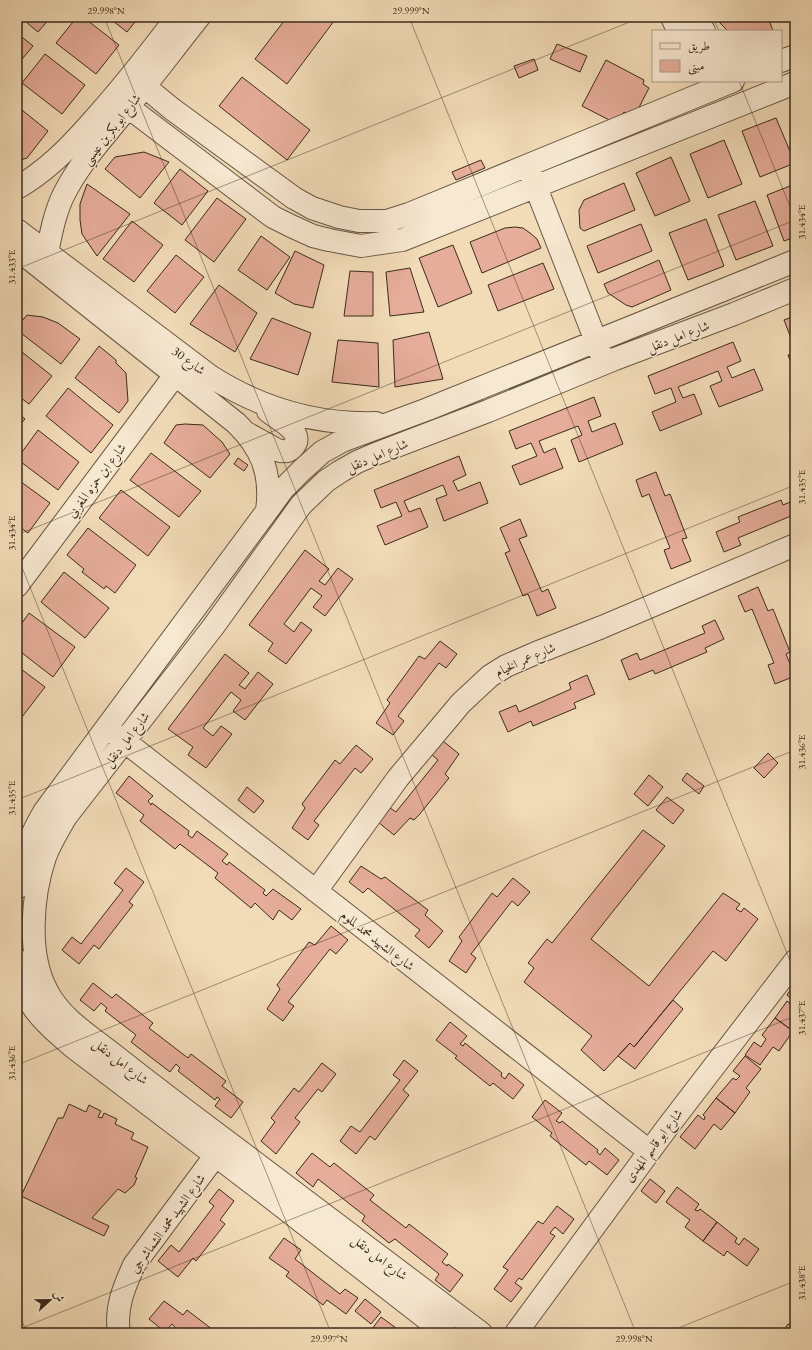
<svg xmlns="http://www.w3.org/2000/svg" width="812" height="1350" font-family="'EB Garamond',Amiri,serif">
<rect width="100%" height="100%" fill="#f2dcb8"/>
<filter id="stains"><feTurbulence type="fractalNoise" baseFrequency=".005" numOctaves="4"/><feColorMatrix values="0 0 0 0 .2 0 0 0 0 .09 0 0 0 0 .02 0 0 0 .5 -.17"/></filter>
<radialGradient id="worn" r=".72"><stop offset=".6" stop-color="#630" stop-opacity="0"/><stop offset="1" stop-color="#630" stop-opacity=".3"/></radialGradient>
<path fill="#e6ad9a" stroke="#3a2b1c" d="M20 17H51L38 32Z
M77 17H83L119 45 96 74 56 43Z
M108 17H139L127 32Z
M287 17H337L287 84 255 59Z
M728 17H768L773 31H728L718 21Z
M17 33 33 46 17 65Z
M557 44 587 56 580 72 550 59Z
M45 54 85 85 62 114 22 83Z
M534 59 538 70 519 78 514 66Z
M606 60 644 80 643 84 649 88 634 117 624 112 617 124 582 106Z
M242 77 310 130 287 160 219 106Z
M17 106 48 131 27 158 17 161Z
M795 113V128L790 115Z
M776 118 795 163 760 177 742 131Z
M724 140 742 184 708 198 690 154Z
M144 152 169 162 140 198 105 169 115 157Z
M671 157 690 201 655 216 636 173Z
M481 160 485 168 456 180 452 172Z
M180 169 208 191 182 225 154 203Z
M624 183 635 210 584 231 580 228 579 210 584 200Z
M87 184 130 214 97 256 82 234 80 220V204Z
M795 184V237L784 241 767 195Z
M217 198 246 219 214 262 185 240Z
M755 201 773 246 736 260 718 215Z
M706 219 724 266 688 280 669 233Z
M132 221 163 245 134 282 103 259Z
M641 224 652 251 598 273 587 246Z
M515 227 523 228 530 233 537 239 541 248 482 273 470 242 505 228Z
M261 236 290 257 267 290 238 270Z
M453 245 472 293 438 307 419 258Z
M295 251 324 265 313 308 294 304 275 293Z
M176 255 204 277 175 313 147 291Z
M659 260 671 290 632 307 626 305 608 293 604 284Z
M543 263 554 289 498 311 488 285Z
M410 268 424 312 390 316 386 272Z
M350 271 373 272V316H344Z
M219 285 257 313 235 352 190 324Z
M27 315 43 317 58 323 80 339 61 364 17 330V327Z
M795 316V337L791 338 784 320Z
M272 318 311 333 298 375 250 359Z
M429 332 443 379 395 387 393 340Z
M338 340 378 343 379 387 332 382Z
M733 342 741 361 727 367 732 378 754 369 763 390 719 407 710 386 722 381 718 371 678 387 683 398 694 394 702 414 660 431 652 412 676 402 671 388 655 394 648 376Z
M99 346 116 360V363L126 373 128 401 119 413 75 378Z
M17 348 52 376 29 404 17 395Z
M795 353V373L788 355Z
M68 388 113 425 91 453 46 416Z
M594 397 601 416 588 421 592 432 615 423 623 444 579 462 571 440 582 435 578 426 539 441 544 453 555 448 563 468 520 485 512 466 537 456 531 443 516 449 509 431Z
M17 413 25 419 17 428Z
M185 424 203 425 222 442 230 454 210 478 164 443 176 425Z
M38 430 79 462 58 490 17 459Z
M151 453 201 491 179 517 130 480Z
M459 456 466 475 453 481 458 491 480 482 488 503 444 521 436 499 447 495 443 485 404 501 409 512 420 508 428 527 385 545 377 526 402 516 396 502 381 508 374 490Z
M238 458 248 465 244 471 234 464Z
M656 472 665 496 670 494 687 538 682 539 691 561 671 569 664 550 670 548 649 494 642 497 636 480Z
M17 479 50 503 28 533 17 525Z
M121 490 170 527 148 556 99 518Z
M781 500 783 505 795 500V522L794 523 791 516 738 538 741 545 724 552 716 532 740 522 738 517Z
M520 519 527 536 519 539 542 592 548 589 556 608 537 616 528 594 523 596 505 553 510 551 500 528Z
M88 528 136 565 115 593 106 586 104 589 82 572 84 569 67 555Z
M305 550 329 569 319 581 325 585 338 568 353 579 325 616 313 607 322 596 311 588 284 624 294 632 301 622 312 630 286 664 268 651 273 643 249 625Z
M64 572 109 608 85 638 41 602Z
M758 587 768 611 773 609 790 652 786 654 795 676 775 684 768 665 774 663 752 609 745 612 738 596Z
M29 613 75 647 53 677 17 649V630Z
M715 620 724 639 705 648 707 652 655 674 653 670 629 680 621 660 637 653 640 660 705 633 702 626Z
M440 641 457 654 446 668 439 663 398 716 404 721 393 735 376 723 390 703 387 700 419 656 425 659Z
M225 654 249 673 239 685 245 689 258 672 273 684 245 720 233 711 241 700 231 692 203 728 213 736 221 726 232 734 206 768 188 755 193 747 168 729Z
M17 666 45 687 22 717 17 713Z
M587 675 595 694 574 703 576 708 533 726 531 721 508 732 499 712 516 705 519 712 571 689 569 683Z
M443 741 459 754 445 774 449 778 419 815 414 820 410 818 394 835 378 822 390 808 396 812 438 760 432 755Z
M356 745 373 759 361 773 355 768 314 821 319 825 308 840 292 828 305 808 302 804 335 760 340 764Z
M768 753 778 763 764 778 754 768Z
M687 773 704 786 699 794 682 780Z
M649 775 663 787 648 806 634 794Z
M129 776 153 796 148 801 151 805 152 803 189 831 188 835 192 838 197 831 228 854 222 861 227 865 229 862 265 890 263 893 266 896 273 889 301 909 292 920 279 910 273 920 255 903 251 908 215 878 218 873 180 844 175 849 140 821 144 815 116 793Z
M247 787 264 801 254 813 238 800Z
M667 797 684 810 673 824 656 810Z
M643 830 665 846 591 939 649 986 723 893 740 904 736 909 741 912 744 908 758 919 726 961 713 951 634 1047 630 1043 604 1071 581 1050 592 1036 524 982 534 968 528 963 547 939 552 943Z
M361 866 381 879 385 877 428 910 425 915 443 931 429 948 415 936 420 930 368 888 363 893 349 882Z
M126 868 144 882 129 902 133 905 99 949 94 945 79 964 62 950 72 937 81 944 123 890 114 883Z
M513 878 530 892 518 906 512 901 471 954 476 958 466 973 449 961 462 941 459 937 492 893 497 897Z
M331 926 348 940 336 954 330 949 288 1002 294 1006 283 1021 267 1009 280 989 277 985 309 942 315 945Z
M93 983 112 998 116 994 153 1023 149 1028 188 1058 191 1054 226 1081 222 1086 243 1102 231 1118 215 1106 220 1099 217 1097 215 1100 178 1071 180 1068 176 1064 170 1072 131 1042 136 1035 105 1011 107 1008 101 1003 94 1011 80 1000Z
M795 983V1028L793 1031 775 1018 787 1001 791 1004 793 1000 787 995Z
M673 1000 683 1009 635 1069 618 1056 630 1043 634 1047Z
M775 1018 793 1031 779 1051 773 1047 760 1065 745 1055 754 1042 761 1047 766 1039 762 1035Z
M450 1022 467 1036 460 1044 463 1046 465 1043 502 1073 501 1076 505 1079 509 1073 524 1085 513 1099 493 1083 490 1086 455 1058 457 1056 436 1040Z
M745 1056 761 1069 746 1088 750 1092 735 1113 716 1098 733 1078 736 1080 740 1076 733 1071Z
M404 1060 418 1071 403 1090 409 1095 375 1140 370 1136 356 1154 340 1141 351 1126 360 1132 400 1080 393 1075Z
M322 1063 336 1074 322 1092 318 1089 295 1118 300 1122 276 1154 261 1141 275 1122 271 1118 294 1088 299 1092Z
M716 1098 735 1113 721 1130 714 1124 695 1149 680 1137 698 1115 704 1120 705 1117 703 1115Z
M545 1100 562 1113 556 1121 560 1123 562 1121 598 1150 597 1152 600 1155 605 1148 619 1160 607 1175 589 1161 586 1165 550 1136 552 1133 532 1117Z
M69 1104 86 1112 89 1105 101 1111 98 1117 102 1118 104 1113 117 1119 115 1124 134 1133 131 1139 148 1147 135 1177 137 1178 134 1185 125 1193 118 1189 92 1218 109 1226 104 1236 21 1196 58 1118H63Z
M312 1153 330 1167 334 1163 374 1195 370 1200 406 1228 409 1224 448 1254 442 1262 447 1266 448 1264 463 1275 450 1292 435 1280 439 1274 395 1239 389 1243 362 1221 365 1216 318 1179 313 1187 296 1173Z
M650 1179 665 1191 656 1203 641 1191Z
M677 1187 699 1204 695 1210 698 1211 700 1209 717 1222 703 1241 685 1227 690 1220 666 1202Z
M219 1189 234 1201 220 1220 225 1224 196 1261 193 1258 178 1277 158 1261 171 1245 179 1252 214 1206 209 1202Z
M557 1206 574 1219 563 1234 555 1227 550 1233 555 1236 522 1280 519 1278 515 1283 522 1288 511 1302 494 1289 508 1270 503 1267 538 1221 543 1224Z
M717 1222 737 1238 735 1242 739 1245 744 1238 759 1249 747 1266 727 1251 724 1256 703 1241Z
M284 1238 301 1250 295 1259 340 1294 345 1289 358 1298 346 1314 327 1300 323 1305 286 1276 289 1272 269 1258Z
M365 1299 381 1312 371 1324 355 1311Z
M164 1301 183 1315 187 1310 217 1333H177L174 1331 175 1327 172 1324 165 1332 149 1319Z
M381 1317 396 1328 392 1333H369Z
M788 1324 795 1328V1333H782Z"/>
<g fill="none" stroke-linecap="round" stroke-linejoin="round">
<defs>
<path id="minor" d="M672 17 678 31
M694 17 704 31
M781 61 795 56
M132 76 172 109 294 198 312 208 339 217 359 221H387L409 214 733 81
M115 97 273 217 291 226 313 236 329 240 361 246 402 240 795 83
M530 172 601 354
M17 188C46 171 68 149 90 124 121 90 149 54 177 17
M17 230 210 376C260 408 315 425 376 423
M17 249 236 423C262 448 272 474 267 511
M47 253C51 233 55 212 64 194 80 162 105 136 127 108 152 78 175 47 199 17
M248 434 277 450C283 452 288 452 292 448 308 433 277 419 268 411
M17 586 175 375
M114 733 649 1151
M17 888C20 860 30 836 44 812L267 511 283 489 302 470 322 452 342 441 428 409 795 261
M316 891 398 778 461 703 490 676 506 666 536 653 602 627 795 545
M17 960C20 1002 43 1021 73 1047L257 1187 445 1333
M119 1333C115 1308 124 1287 134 1265L224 1144
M481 1333C381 1257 280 1182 180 1106 156 1088 133 1070 110 1052 87 1034 60 1017 47 991 27 954 32 896 45 857 50 843 58 831 65 818L213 627 301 505 326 481 341 471 357 462 373 455 488 411 615 359 734 314 795 289
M516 1333 666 1129 795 961"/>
</defs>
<use href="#minor" stroke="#685743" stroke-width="24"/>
<use href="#minor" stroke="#f7e8d1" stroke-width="22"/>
</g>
<path fill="none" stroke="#3a2b1c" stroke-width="1" stroke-opacity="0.45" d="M104 17 636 1333M409 17 795 973M713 17 719 31M739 81 795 219M17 269 642 17M17 535 795 220M17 555 331 1333M17 800 795 485M17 1065 795 750M17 1309 27 1333M17 1330 795 1016M666 1333 795 1281"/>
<g text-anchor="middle" stroke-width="3" stroke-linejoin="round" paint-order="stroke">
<g font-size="13" fill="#3a2b1c" stroke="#f7e8d1">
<text transform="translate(111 129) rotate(-52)" y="5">شارع ابو بكر بن عيسي</text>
<text transform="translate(678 336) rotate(-21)" y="5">شارع امل دنقل</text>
<text transform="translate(189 360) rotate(37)" y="5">شارع 30</text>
<text transform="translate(377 455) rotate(-23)" y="5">شارع امل دنقل</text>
<text transform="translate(96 480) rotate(-53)" y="5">شارع ابن حمزه المغربي</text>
<text transform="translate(525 659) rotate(-24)" y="5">شارع عمر الخيام</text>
<text transform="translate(126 739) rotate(-52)" y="5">شارع امل دنقل</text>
<text transform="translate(378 940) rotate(38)" y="5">شارع الشهيد محمد لملوم</text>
<text transform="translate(121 1061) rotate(38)" y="5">شارع امل دنقل</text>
<text transform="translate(653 1145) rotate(-53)" y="5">شارع ابو قاسم المهدى</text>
<text transform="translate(167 1223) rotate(-54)" y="5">شارع الشهيد محمد الشماشرجي</text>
<text transform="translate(380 1257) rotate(37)" y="5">شارع امل دنقل</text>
</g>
</g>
<rect width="812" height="1350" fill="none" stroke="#f2dcb8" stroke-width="44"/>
<rect x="652" y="30" width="130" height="52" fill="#f7e8d1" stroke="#ab9c89"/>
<rect x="660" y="43" width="20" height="6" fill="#f7e8d1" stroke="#ab9c89"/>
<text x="688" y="50" font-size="12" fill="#3a2b1c">طريق</text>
<rect x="660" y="60" width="20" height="12" fill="#e6ad9a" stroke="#ab9c89"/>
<text x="688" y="70" font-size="12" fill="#3a2b1c">مبنى</text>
<g transform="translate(50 1300) rotate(68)" stroke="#f7e8d1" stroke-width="3" paint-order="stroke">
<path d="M0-3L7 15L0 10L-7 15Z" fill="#3a2b1c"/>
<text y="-6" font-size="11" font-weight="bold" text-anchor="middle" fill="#3a2b1c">ش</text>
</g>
<rect x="22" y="22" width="768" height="1306" fill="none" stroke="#3a2b1c" stroke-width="1.5"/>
<g font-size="10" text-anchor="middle" fill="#3a2b1c">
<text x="106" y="14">29.998°N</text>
<text x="411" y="14">29.999°N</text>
<text transform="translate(801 222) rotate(-90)" y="4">31.434°E</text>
<text transform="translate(11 267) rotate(-90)" y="4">31.433°E</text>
<text transform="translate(801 487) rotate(-90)" y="4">31.435°E</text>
<text transform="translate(11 533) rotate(-90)" y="4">31.434°E</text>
<text transform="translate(801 752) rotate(-90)" y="4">31.436°E</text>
<text transform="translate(11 798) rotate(-90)" y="4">31.435°E</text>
<text transform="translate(801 1018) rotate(-90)" y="4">31.437°E</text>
<text transform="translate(11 1063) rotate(-90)" y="4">31.436°E</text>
<text transform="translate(801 1283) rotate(-90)" y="4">31.438°E</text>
<text x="329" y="1342">29.997°N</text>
<text x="634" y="1342">29.998°N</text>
</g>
<rect width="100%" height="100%" filter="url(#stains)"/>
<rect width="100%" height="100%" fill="url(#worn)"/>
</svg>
